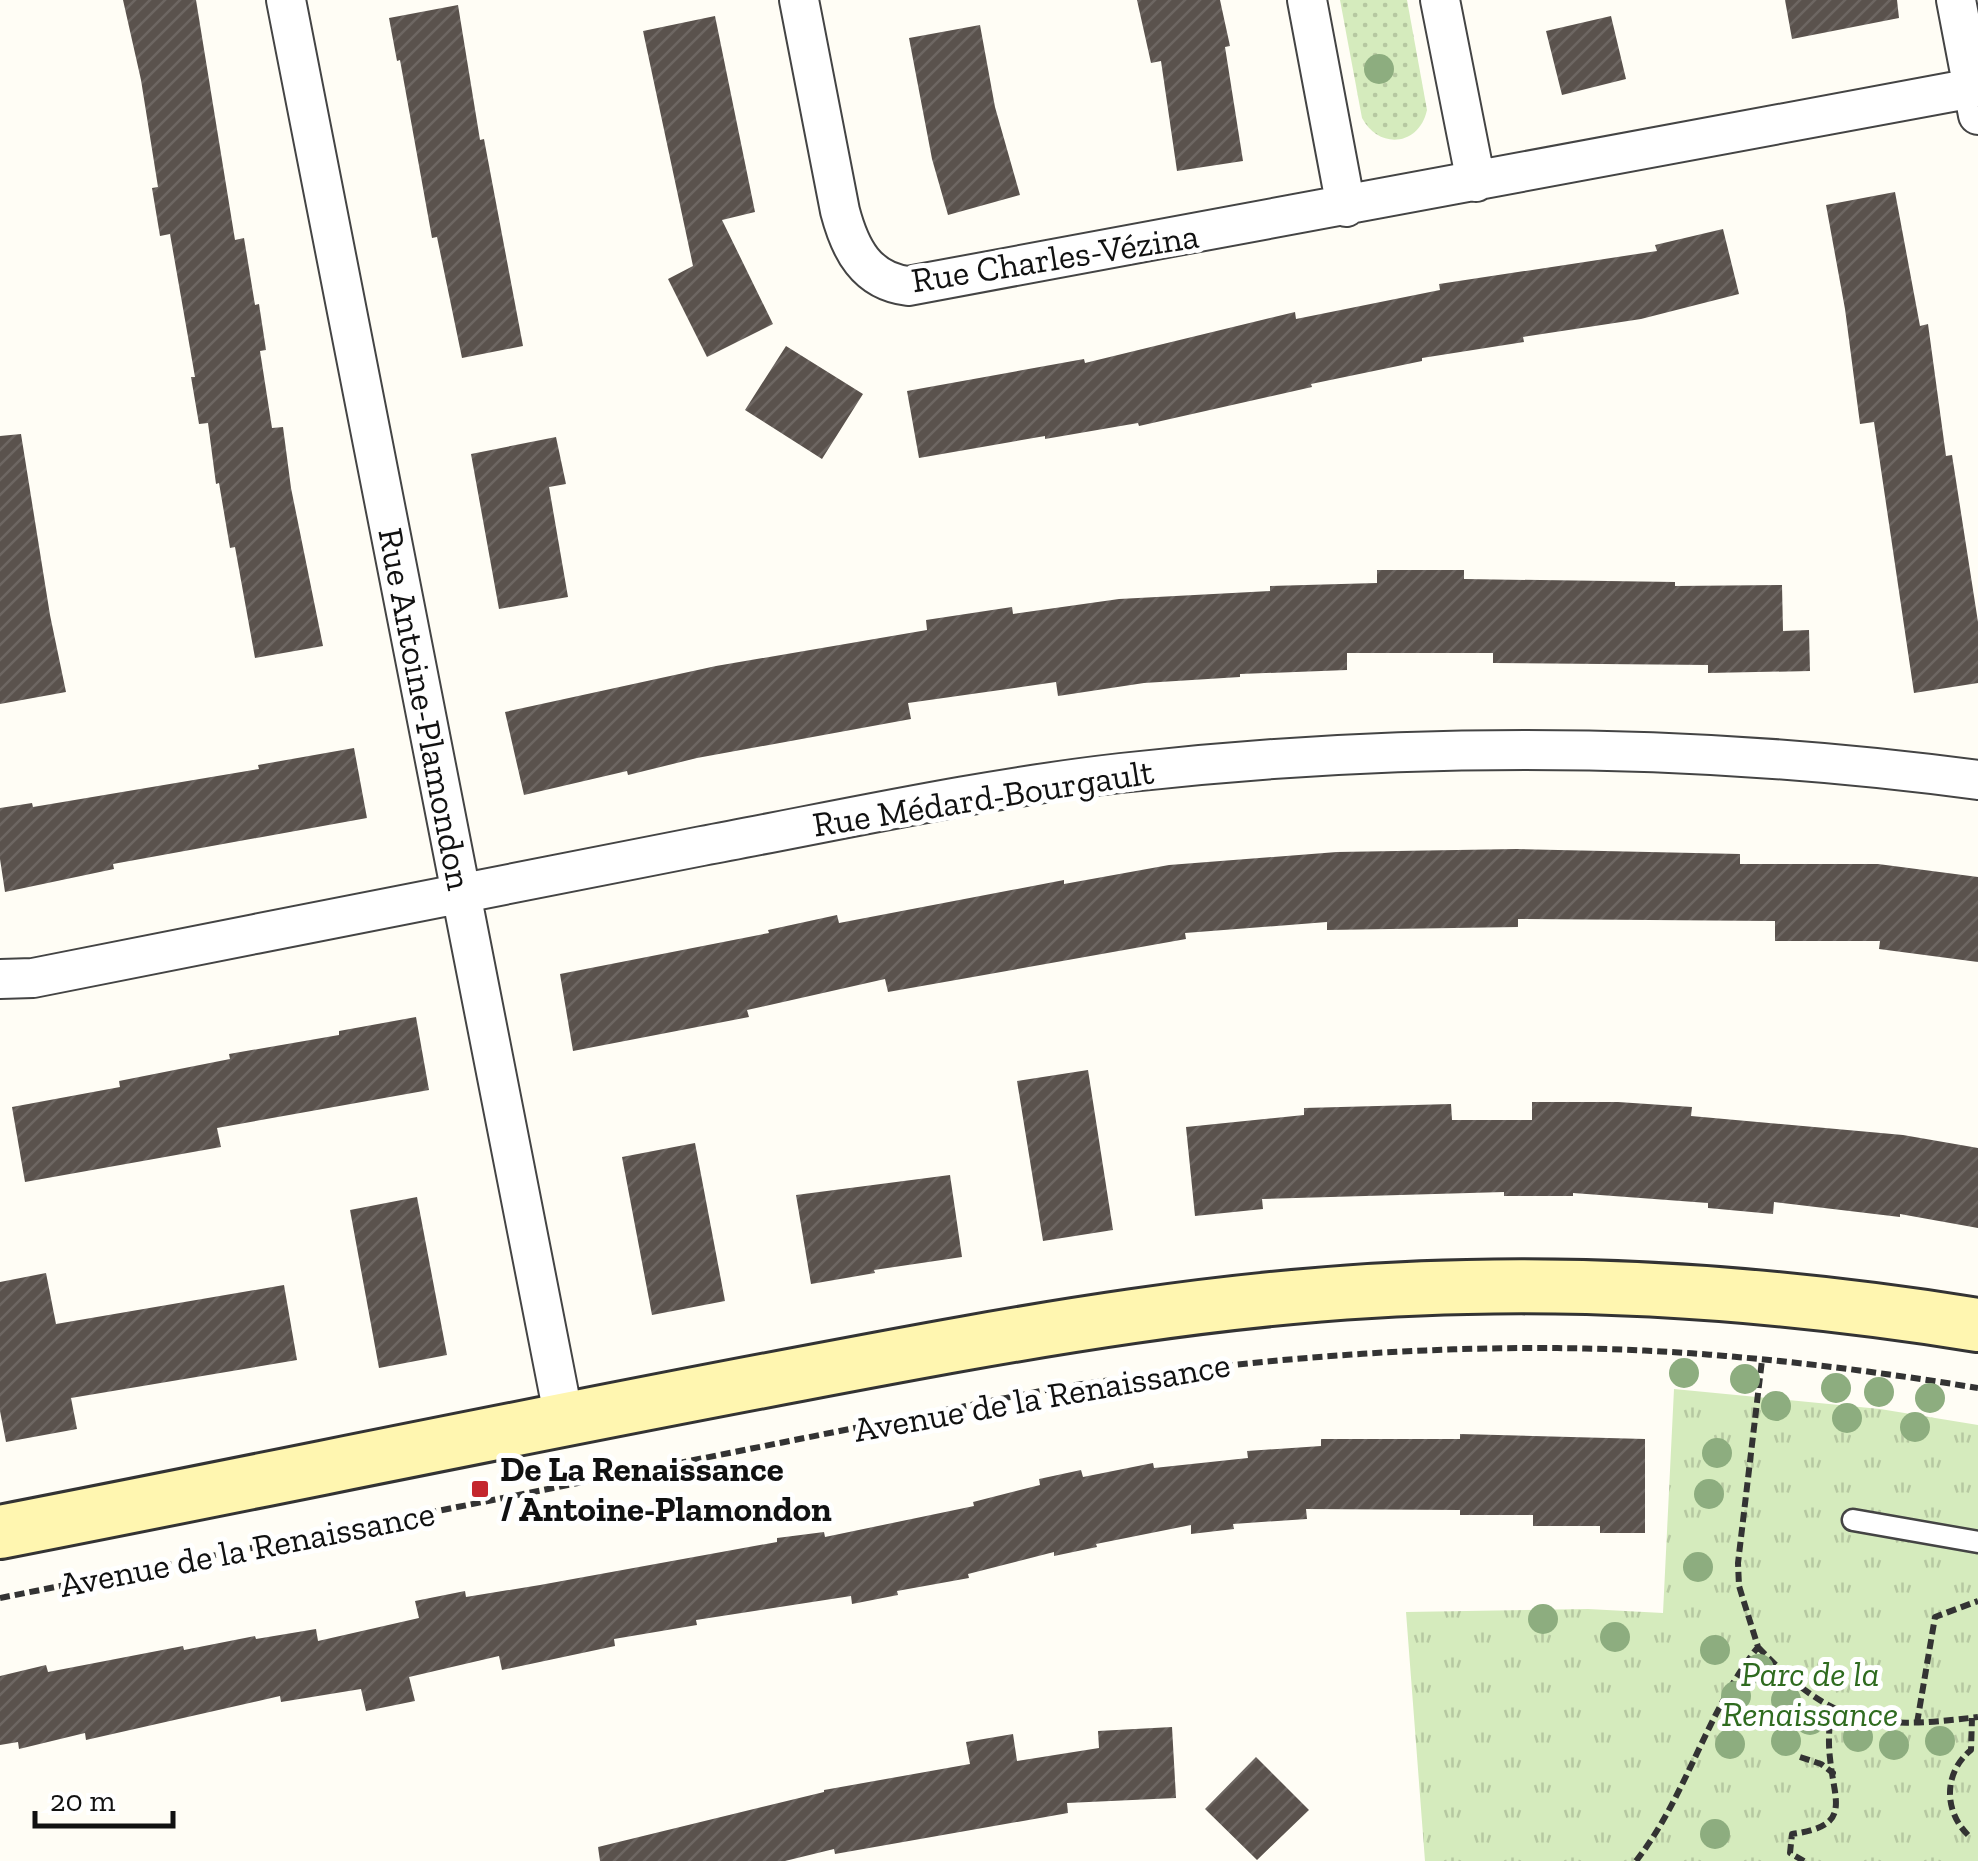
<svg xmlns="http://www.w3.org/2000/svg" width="1978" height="1861" font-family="'Zilla Slab',serif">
<defs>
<pattern id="grass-dots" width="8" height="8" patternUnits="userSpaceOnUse" patternTransform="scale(2.5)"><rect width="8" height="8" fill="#d5ebbd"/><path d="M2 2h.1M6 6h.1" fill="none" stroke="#b6c8a1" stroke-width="1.8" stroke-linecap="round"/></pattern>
<pattern id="park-tufts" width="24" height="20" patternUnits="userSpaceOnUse" patternTransform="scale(2.5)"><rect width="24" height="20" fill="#d5ebbd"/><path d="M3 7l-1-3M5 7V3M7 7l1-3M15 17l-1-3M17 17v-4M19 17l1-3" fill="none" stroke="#b6c8a1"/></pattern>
<pattern id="building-hatch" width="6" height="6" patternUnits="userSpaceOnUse" patternTransform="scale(2.5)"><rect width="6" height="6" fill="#5a524d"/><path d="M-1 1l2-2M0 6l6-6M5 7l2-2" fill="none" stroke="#6d6662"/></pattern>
</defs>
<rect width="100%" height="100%" fill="#fffdf5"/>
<path fill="url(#grass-dots)" d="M1340 0H1407L1427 110C1419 146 1379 150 1362 118Z"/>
<path fill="url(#park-tufts)" d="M1674 1389 1880 1409 1978 1425V1861H1425L1406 1612 1588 1609 1663 1613Z"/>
<path fill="url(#building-hatch)" d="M123 0H196L235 240 244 238 255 305 259 304 266 350 260 351 272 428 283 427 291 488 323 646 255 658 235 547 230 548 219 483 216 484 208 423 199 424 191 377H195L170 234 160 236 152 188 158 187 141 80Z
M1137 0H1220L1230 46 1225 47 1243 161 1177 171 1161 61 1151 63Z
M1785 0H1897L1899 18 1792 39Z
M458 5 480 140 484 139 523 346 462 358 437 237 432 238 400 60 397 61 389 18Z
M715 16 755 212 722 220 773 324 707 357 668 279 693 266 643 31Z
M1611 16 1626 79 1562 95 1546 31Z
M980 25 995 107 1020 195 948 215 932 159 909 38Z
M1895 192 1920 326 1928 324 1946 456 1952 455 1978 622V683L1914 693 1874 422 1860 424 1845 309 1826 205Z
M1723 229 1739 294 1641 319 1523 337 1524 342 1422 358V361L1311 384 1312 387 1139 426 1138 423 1045 439V436L919 458 907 391 1084 359 1085 363 1295 312 1296 319 1440 290 1439 284 1657 251 1655 245Z
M786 346 863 394 822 459 745 410Z
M21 434 50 615 66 692 0 704V436Z
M556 437 566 484 549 487 568 597 499 609 471 454Z
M1377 570H1464V579L1675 582V586L1782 585 1783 631 1809 630 1810 671 1708 673V665L1493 663V653H1347V670L1240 674V677L1144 683 1058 696 1056 682 908 703 911 719 697 758 628 775 627 771 524 795 505 712 716 666 927 630 926 620 1012 607 1013 614 1119 599 1270 591V586L1377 583Z
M354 748 367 818 113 864 114 869 5 892 0 859V808L32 803 33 807 259 769 258 765Z
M1517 849 1740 854V864H1878L1978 877V962L1879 949 1880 941H1775V921L1518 919V927L1327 930V922L1185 933 1186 939 888 992 885 979 747 1010 749 1017 573 1051 560 974 769 933 768 930 837 915 839 923 1064 880V884L1169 865 1337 852Z
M416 1017 429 1090 217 1128 221 1147 25 1182 12 1107 120 1087 119 1081 230 1059 229 1054 339 1035V1031Z
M1088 1070 1113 1230 1043 1241 1017 1081Z
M1532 1102H1618L1692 1107 1691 1116 1903 1135 1978 1148V1228L1900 1214V1217L1774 1202 1773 1214 1708 1208V1203L1573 1193V1196H1504V1192L1262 1199 1263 1209 1195 1216 1186 1127 1304 1115V1108L1451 1104 1452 1120H1532Z
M695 1143 725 1301 652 1315 622 1157Z
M950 1175 962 1257 874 1270 875 1273 811 1284 796 1195Z
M417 1197 447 1355 379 1368 350 1210Z
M46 1273 56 1324 284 1285 297 1360 71 1398 77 1429 6 1442 0 1411V1282Z
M1460 1434 1645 1439V1533H1600V1526H1533V1515H1460V1510L1306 1509 1307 1519 1233 1524 1234 1529 1191 1534V1525L1096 1544 1097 1547 1054 1556V1552L968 1574 969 1578 897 1591 898 1595 852 1604 851 1596 696 1620 697 1625 614 1639 615 1646 502 1670 499 1656 409 1677 415 1701 366 1711 361 1689 281 1702 280 1696 86 1740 85 1733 19 1749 18 1742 0 1745V1676L46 1665 48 1672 183 1646 184 1650 255 1636 256 1639 316 1629 318 1641 419 1618 415 1601 465 1591 466 1597 540 1585 777 1542V1538L824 1532 825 1537 974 1506 973 1502 1040 1485 1039 1479 1081 1470 1083 1477 1153 1463 1154 1468 1248 1458 1247 1451 1321 1446V1439H1460Z
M1172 1727 1176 1798 1067 1803 1068 1813 835 1854 834 1849 785 1861H600L598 1847 824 1792V1790L970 1764 966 1742 1013 1734 1017 1761 1099 1748 1098 1731Z
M1256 1757 1309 1810 1257 1860 1205 1809Z"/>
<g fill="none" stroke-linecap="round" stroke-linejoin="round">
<defs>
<path id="lane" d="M1853 1520 1978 1542"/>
<path id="street" d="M286 0 564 1419
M799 0 840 211C850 249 866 281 908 286L1973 88
M1307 0 1346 207
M1440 0 1476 182
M1956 0 1978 115
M0 979 33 978C256 934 479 889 702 846 841 820 980 789 1121 773 1405 741 1694 742 1978 780"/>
<path id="secondary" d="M0 1532C267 1480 533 1424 800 1374 1021 1332 1241 1291 1467 1287 1638 1283 1809 1298 1978 1325"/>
</defs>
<use href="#lane" stroke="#444" stroke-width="25"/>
<use href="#street" stroke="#444" stroke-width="42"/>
<use href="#secondary" stroke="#333" stroke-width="58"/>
<path stroke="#333" stroke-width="6" stroke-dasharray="10 5" stroke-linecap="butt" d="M0 1598 1056 1388C1280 1354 1510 1336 1737 1357 1818 1364 1898 1375 1978 1388
M1758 1647C1833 1726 1872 1730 1978 1717
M1917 1723 1935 1617 1978 1601
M1800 1757 1821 1764 1833 1773 1830 1779
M1968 1835C1943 1810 1944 1772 1971 1750L1972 1718
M1636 1861C1687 1796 1706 1712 1758 1647L1739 1586 1738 1563 1762 1360
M1804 1861 1790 1853 1792 1834C1853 1826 1834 1802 1830 1758 1828 1742 1829 1725 1832 1709"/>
<use href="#lane" stroke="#fff" stroke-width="20"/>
<use href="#street" stroke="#fff" stroke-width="38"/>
<use href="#secondary" stroke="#fff6b0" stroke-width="52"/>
</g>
<g fill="#8dad7f">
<circle cx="1379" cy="69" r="15"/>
<circle cx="1684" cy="1373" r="15"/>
<circle cx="1745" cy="1379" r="15"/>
<circle cx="1836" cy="1388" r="15"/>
<circle cx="1879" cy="1392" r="15"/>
<circle cx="1930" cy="1398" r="15"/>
<circle cx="1776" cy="1406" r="15"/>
<circle cx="1847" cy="1418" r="15"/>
<circle cx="1915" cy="1427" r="15"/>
<circle cx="1717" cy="1453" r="15"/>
<circle cx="1709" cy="1494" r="15"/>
<circle cx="1698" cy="1567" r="15"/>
<circle cx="1543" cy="1619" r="15"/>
<circle cx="1615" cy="1637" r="15"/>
<circle cx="1715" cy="1650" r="15"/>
<circle cx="1759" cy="1669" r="15"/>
<circle cx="1736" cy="1696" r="15"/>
<circle cx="1786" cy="1700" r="15"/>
<circle cx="1810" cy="1720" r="15"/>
<circle cx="1858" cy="1737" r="15"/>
<circle cx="1786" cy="1741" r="15"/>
<circle cx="1940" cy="1741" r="15"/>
<circle cx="1730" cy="1744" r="15"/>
<circle cx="1894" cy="1745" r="15"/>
<circle cx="1715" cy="1834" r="15"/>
</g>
<rect fill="#c4262e" stroke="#fff" stroke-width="4" x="470" y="1479" width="20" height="20" rx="5"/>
<g text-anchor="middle" stroke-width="10" stroke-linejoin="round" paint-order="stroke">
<g font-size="35" fill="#111" stroke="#fff">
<text transform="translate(1055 258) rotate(-9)" y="12">Rue Charles-Vézina</text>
<text transform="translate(425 709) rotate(79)" y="12">Rue Antoine-Plamondon</text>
<text transform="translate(983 798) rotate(-9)" y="12">Rue Médard-Bourgault</text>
<text transform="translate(1042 1397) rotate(-10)" y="12">Avenue de la Renaissance</text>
<text transform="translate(247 1549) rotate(-11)" y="12">Avenue de la Renaissance</text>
</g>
<g font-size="35" font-weight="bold" fill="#111" stroke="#fff" text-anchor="start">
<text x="500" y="1481">De La Renaissance<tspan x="500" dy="40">/ Antoine-Plamondon</tspan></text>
</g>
<g font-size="35" font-style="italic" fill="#2f6b1f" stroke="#fff">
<text x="1810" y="1686">Parc de la<tspan x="1810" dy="40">Renaissance</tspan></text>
</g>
</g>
<path d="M35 1811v15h138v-15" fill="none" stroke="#111111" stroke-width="5"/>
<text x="50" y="1811" font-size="30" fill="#111111" stroke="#ffffff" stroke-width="8" paint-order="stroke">20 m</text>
</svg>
